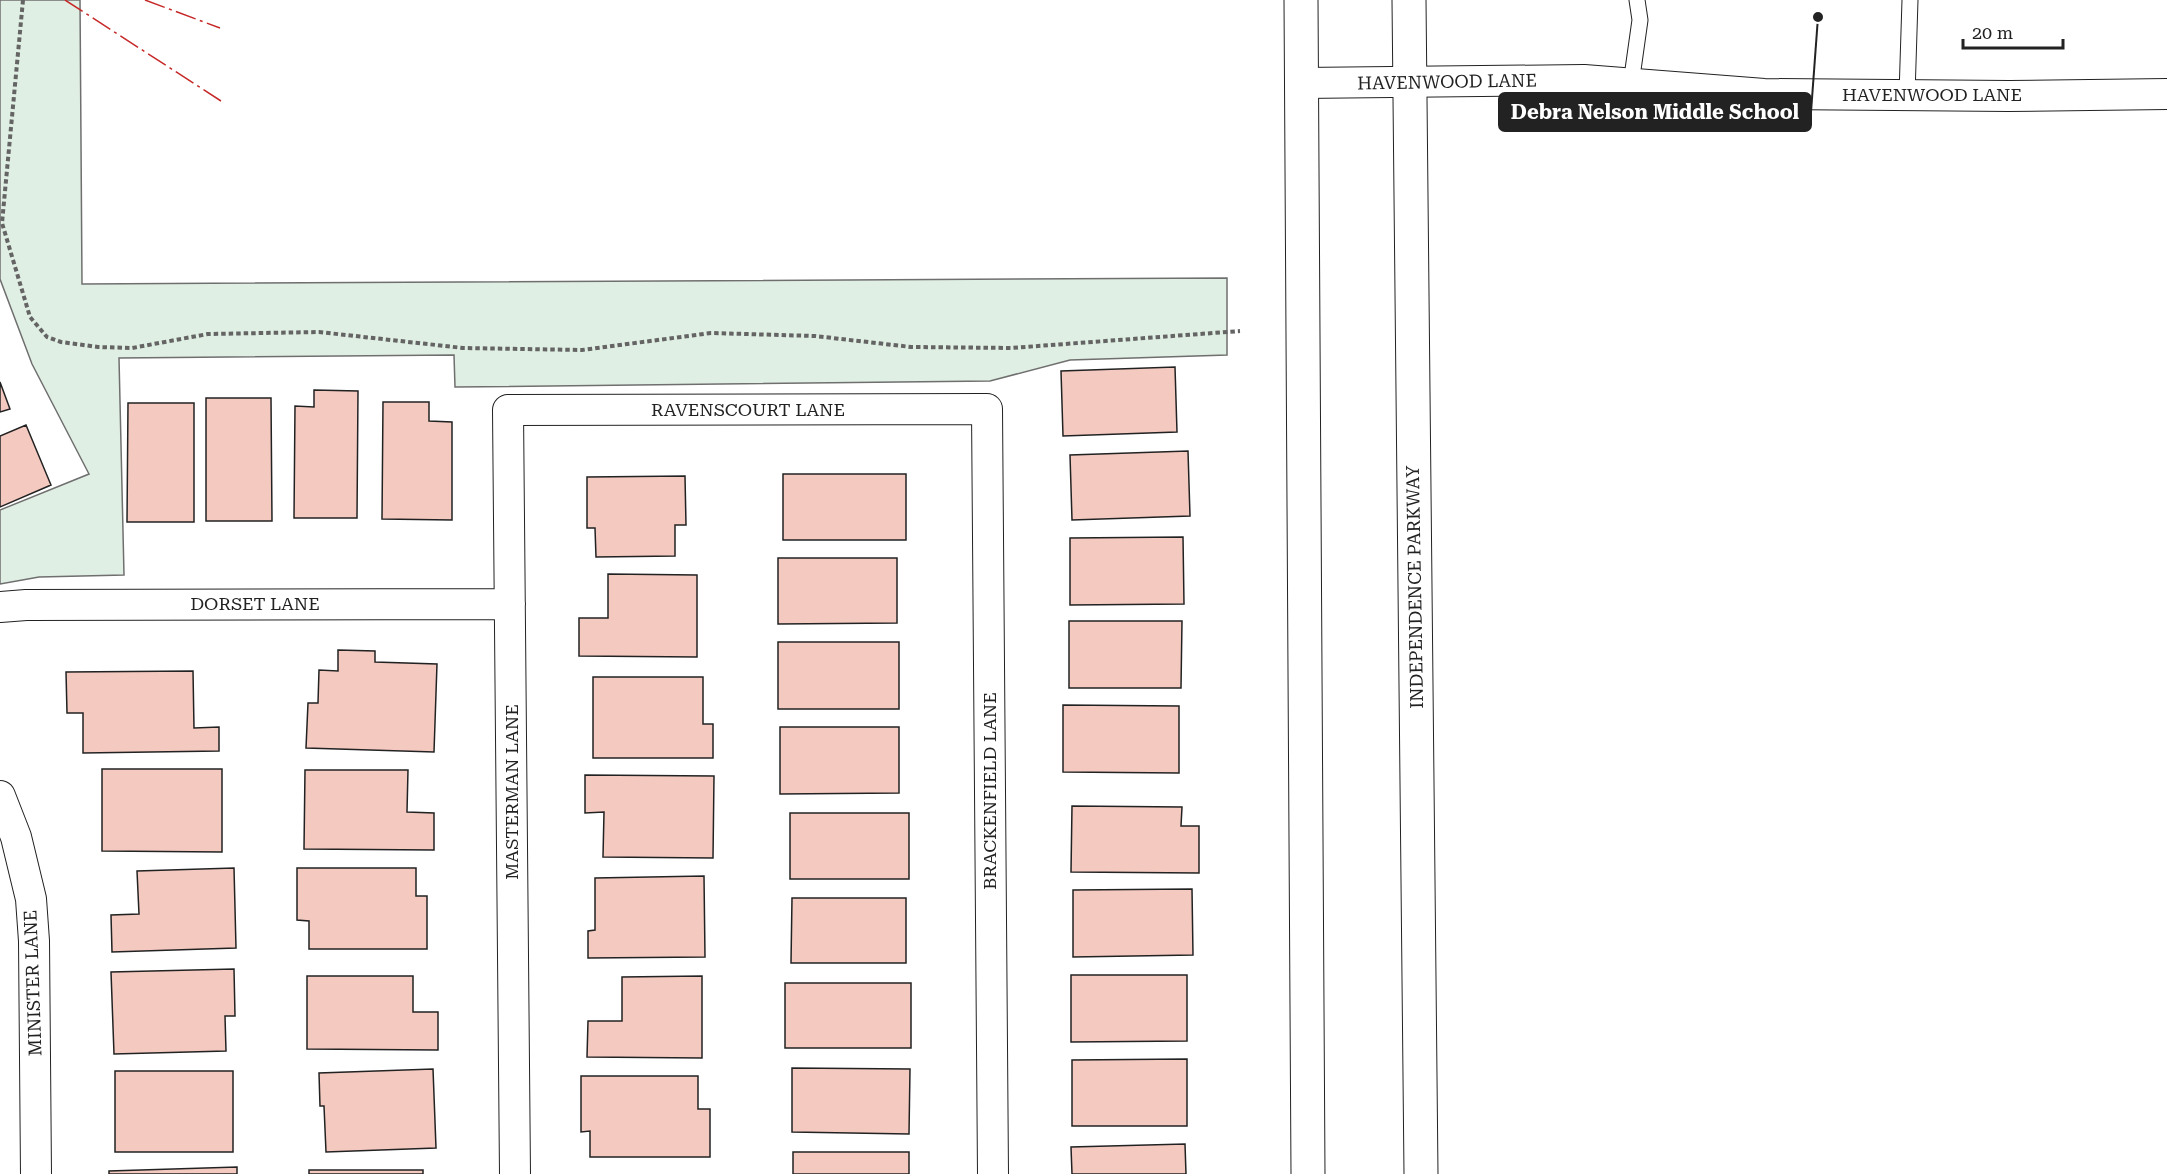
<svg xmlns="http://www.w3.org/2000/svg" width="2167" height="1174" font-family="'Roboto Serif',serif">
<rect width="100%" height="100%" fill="#fff"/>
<path fill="#e0efe3" stroke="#6f6f6f" stroke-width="1.5" d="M0 0H80L82 284 1227 278V355L1070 360 990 381 455 387 454 355 119 358 124 575 39 577 0 584V510L89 474 32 364 0 279Z"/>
<path fill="#f3c9c0" stroke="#222" stroke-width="1.5" d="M1175 367 1177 432 1063 436 1061 371Z
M0 382 10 409 0 412Z
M314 390 358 391 357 518H294L295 406 314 407Z
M206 398H271L272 521H206Z
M383 402H429V421L452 422V520L382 519Z
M128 403H194V522H127Z
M26 425 51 485 0 507V436Z
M1188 451 1190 516 1072 520 1070 455Z
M783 474H906V540H783Z
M685 476 686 525H675V556L596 557 595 528H587V477Z
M1183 537 1184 604 1070 605V538Z
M778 558H897V623L778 624Z
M608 574 697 575V657L579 656V618H608Z
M1069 621H1182L1181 688H1069Z
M778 642H899V709H778Z
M338 650 375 651V662L437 664 434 752 306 748 308 703H318L319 670 338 671Z
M193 671 194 728 219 727V751L83 753V713H67L66 672Z
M593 677H703V724H713V758H593Z
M1063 705 1179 706V773L1063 772Z
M780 727H899V793L780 794Z
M102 769H222V852L102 851Z
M305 770H408L407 812 434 813V850L304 849Z
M585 775 714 776 713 858 603 857 604 812 585 813Z
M1072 806 1182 807 1181 826H1199V873L1071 872Z
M790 813H909V879H790Z
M234 868 236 948 112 952 111 915 139 914 137 871Z
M297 868H416V896H427V949H309V921L297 920Z
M704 876 705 957 588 958V931L595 930V878Z
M1192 889 1193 955 1073 957V890Z
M792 898H906V963H791Z
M234 969 235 1016H225L226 1051 114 1054 111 972Z
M1071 975H1187V1041L1071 1042Z
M307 976H413V1012H438V1050L307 1049Z
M702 976V1058L587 1057 588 1021H622V977Z
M785 983H911V1048H785Z
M1187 1059V1126H1072V1060Z
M792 1068 910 1069 909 1134 792 1132Z
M433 1069 436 1148 326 1152 324 1106H320L319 1073Z
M115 1071H233V1152H115Z
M581 1076H698V1109H710V1157H590V1131L581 1132Z
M1185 1144 1186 1174H1072L1071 1147Z
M793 1152H909V1174H793Z
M237 1167V1174H109V1171Z
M309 1170H423V1174H309Z"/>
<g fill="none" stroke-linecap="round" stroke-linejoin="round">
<defs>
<path id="lane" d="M1631 84 1640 20 1637 0
M1907 95 1910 0"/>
<path id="street" d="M1302 83 1584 80 1764 94 2009 96 2167 94
M0 607 26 605 510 604
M0 796 16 837 31 899 34 941 36 1174
M515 1174 508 410 987 409 993 1174"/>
<path id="secondary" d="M1301 0 1308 1174
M1409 0 1421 1174"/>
</defs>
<use href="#lane" stroke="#222" stroke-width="17"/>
<use href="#street" stroke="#222" stroke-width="32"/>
<use href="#secondary" stroke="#222" stroke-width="35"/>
<path stroke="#646464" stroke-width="4" stroke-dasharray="4.5 3" stroke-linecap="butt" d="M23 0 2 223 30 317 47 337 61 342 98 347 132 348 208 334 319 332 463 348 582 350 711 333 815 336 911 347 1011 348 1240 331"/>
<use href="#lane" stroke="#fff" stroke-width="15"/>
<use href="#street" stroke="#fff" stroke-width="30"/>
<use href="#secondary" stroke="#fff" stroke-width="33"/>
<path stroke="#c62828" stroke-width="1.5" stroke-dasharray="21 4.5 3 4.5" stroke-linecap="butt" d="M65 0 221 101
M145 0 220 28"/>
</g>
<g text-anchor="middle" stroke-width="4.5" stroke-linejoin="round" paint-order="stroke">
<g font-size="18" fill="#222" stroke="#fff">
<text transform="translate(1447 82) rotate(-1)" y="6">HAVENWOOD LANE</text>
<text x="1932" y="101">HAVENWOOD LANE</text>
<text x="748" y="416">RAVENSCOURT LANE</text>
<text transform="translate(1415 587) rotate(-91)" y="6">INDEPENDENCE PARKWAY</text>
<text x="255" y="610">DORSET LANE</text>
<text transform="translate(990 791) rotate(-90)" y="6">BRACKENFIELD LANE</text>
<text transform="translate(512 792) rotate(-90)" y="6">MASTERMAN LANE</text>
<text transform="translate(33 983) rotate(-92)" y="6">MINISTER LANE</text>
</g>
</g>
<path fill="none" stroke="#222" stroke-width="2" d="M1818 17L1811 112"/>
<circle fill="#222" stroke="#fff" stroke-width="2" cx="1818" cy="17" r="6"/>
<rect fill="#222" stroke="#222" stroke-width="2" x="1499" y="93" width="312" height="38" rx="6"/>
<g font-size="20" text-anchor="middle" font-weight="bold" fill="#fff">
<text x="1655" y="119">Debra Nelson Middle School</text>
</g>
<path d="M1963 39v9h100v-9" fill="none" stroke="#222222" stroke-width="3"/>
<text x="1972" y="39" font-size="18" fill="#222222" stroke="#ffffff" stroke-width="4.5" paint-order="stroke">20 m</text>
</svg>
